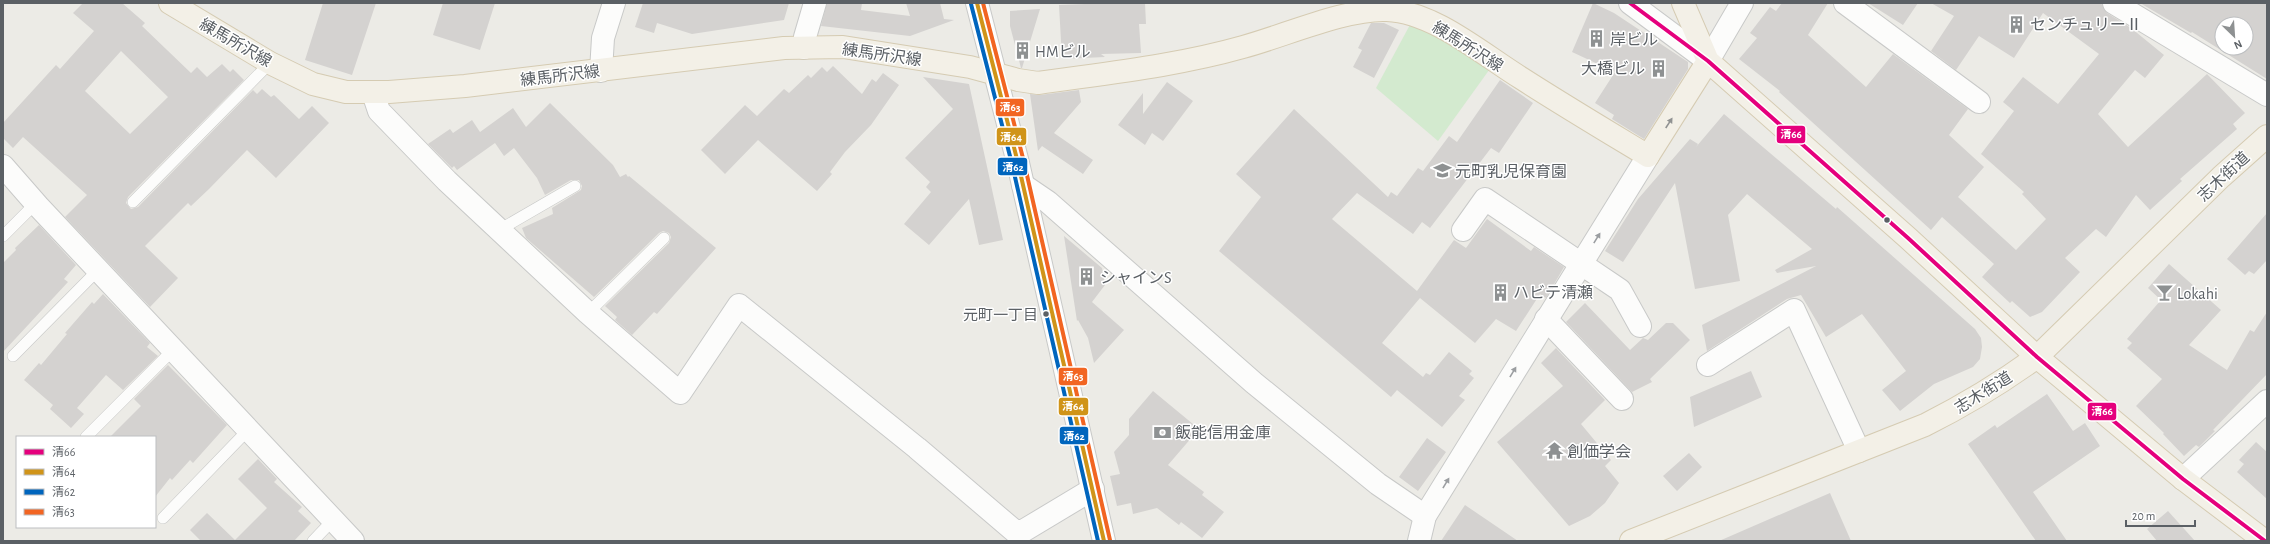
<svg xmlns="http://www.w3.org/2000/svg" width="2270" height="544" font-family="'Alegreya Sans','Noto Sans JP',sans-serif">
<rect width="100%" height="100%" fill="#ecebe6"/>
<path fill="#d3eacf" d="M1412 21 1492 66 1438 141 1376 88Z"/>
<path fill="#d4d2d0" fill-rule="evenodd" d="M83 3H122L145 23 142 26 191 73 197 67 207 77 222 64 230 72 233 69 244 80 128 197 126 203 131 209 138 207 253 90 257 94 262 89 271 97 274 95 299 119 312 106 329 123 276 178 247 150 209 189 191 206 188 203 145 246 178 278 150 307 65 217 87 195 23 137 13 148 3 138V123L56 65 60 69 94 31 73 13ZM121 51 168 97 130 134 85 91Z
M323 3H376L352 75 305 60Z
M443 3H495L480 50 433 35Z
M643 3H789L784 20 692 34 657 23 654 33 635 27Z
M827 3H862L861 10 910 16 906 3H940L944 19 954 20 910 36 821 26Z
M1111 3H1145L1146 24H1139L1141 53 1101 54 1105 57 1062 59 1059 5Z
M1593 3 1614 13 1688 62V69L1644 139 1612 119 1614 115 1595 103 1615 72 1572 52Z
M1782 3H1828L1808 35 1866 87 1893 54 1968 109 1949 135 1984 167 1958 197 2016 250 2046 219 2022 194 2024 192 1981 154 2014 111 2003 102 2023 77 2058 104 2099 54 2043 13 2014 58 1979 36 1956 70 1931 51 1954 16 1931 3H2101L2107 13 2131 28 2164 55 2145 78 2135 70 2098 114 2128 147 2207 74 2245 113 2233 124 2237 129 2180 179 2182 181 2150 210 2136 195 2106 237 2096 229 2065 258 2080 272 2042 312 2030 317 2012 301 2010 303 1982 277 1994 264 1942 217 1931 230 1779 92 1780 91 1739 59 1757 38 1750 33 1770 7 1776 11Z
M1868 3H1918L1903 25Z
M2140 3H2267V79L2192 32 2191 33ZM2222 24H2246V48H2222Z
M1040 9 1022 68H1021L1010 26V11Z
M1371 23H1384L1399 30 1374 78 1353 67 1362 50 1358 48Z
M833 66 862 94 872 79 876 82 883 73 899 85 871 125 845 152 830 172 832 174 817 191 758 140 725 174 701 150 745 105 757 116 784 89 789 93 808 75 811 78 822 67 827 72Z
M923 77 969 84 1003 240 979 245 969 199 929 245 904 224 931 192 926 187 930 182 905 158 953 109Z
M1500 80 1533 103 1499 153 1491 148 1430 228 1422 222 1413 234 1357 193 1332 219 1417 291 1454 240 1466 248 1487 219 1531 251 1534 247 1564 267 1546 298 1540 294 1516 331 1496 319 1475 343 1420 298 1382 343 1423 377 1426 373 1430 375 1449 352 1472 371 1469 374 1474 378 1459 396 1465 400 1442 427 1397 390 1391 397 1219 251 1261 197 1236 174 1294 109 1388 197 1391 192 1397 196 1418 168 1423 171 1449 136 1457 142Z
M1167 82 1193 101 1163 141 1152 133 1145 145 1118 125 1143 93V114Z
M1079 90 1081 102 1054 133 1093 160 1083 174 1042 146 1038 151 1030 94 1040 95Z
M550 103 613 165 620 177 626 174 628 177 629 176 716 248 657 314 654 312 632 335 615 320 617 317 605 306 669 243 671 237 669 233 663 231 659 233 594 297 526 238 522 228 553 214 552 208 581 190 582 186 579 180H571L545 195 537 178 514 148 504 156 495 143 457 170 454 166 452 168 428 144 450 129 453 133 472 120 480 132 513 108 526 127Z
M1724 114 1836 209 1837 207 1975 329 1981 338 1982 347 1980 359 1973 367 1934 384 1900 411 1882 390 1906 371 1862 314 1826 337 1801 295 1787 299 1707 351 1702 325 1816 266 1777 273 1775 270 1812 249 1747 194 1728 215 1740 281 1695 289 1675 183 1623 262 1605 251 1638 199 1690 139 1698 144 1696 147Z
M2267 213V260L2254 274 2249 271 2245 275 2227 259Z
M39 225 76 265 64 279 68 282 3 352V263L16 250 15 248Z
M1064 236 1102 268 1105 285 1092 302 1124 330 1094 363 1088 338 1078 320 1077 321Z
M2169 264 2221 310 2189 345 2227 370 2250 330 2254 332 2267 312V374L2213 430 2215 431 2199 447 2196 445 2184 456 2163 434 2164 433 2136 406 2162 379 2127 348 2132 343 2127 339 2161 300 2148 288Z
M103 294 150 343 147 347 158 356 123 390 106 375 77 408 84 414 71 428 50 409 53 405 24 380 39 363 41 365 67 334 65 333 92 302 94 304Z
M1585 303 1630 350 1643 338 1648 340 1666 323H1673L1690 340 1650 379 1652 382 1632 392 1566 322Z
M1556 348 1605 400 1581 424 1611 460 1605 466 1619 483 1605 503 1590 516 1569 526 1497 442 1563 386 1541 363Z
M168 365 227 425 193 463 190 460 172 480 170 478 155 497V437H110L141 406 134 399Z
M1751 371 1762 397 1694 427 1690 397Z
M1153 391 1199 429 1168 465 1204 492 1202 495 1224 512 1202 538 1181 522 1179 525 1157 508 1133 514 1131 503 1117 506 1110 476 1120 474 1114 452 1129 435V419Z
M2047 394 2073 431 2085 423 2100 446 2033 492 2067 541H2036L1968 444 1995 425 1997 428Z
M1427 438 1446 452 1418 491 1399 477Z
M2256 442 2267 452V499L2237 472 2244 464 2239 460Z
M1689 453 1702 467 1677 491 1663 476Z
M258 459 277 479 274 482 302 507 298 511 311 523 294 541H201L190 530 207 513 235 540 267 508 238 479Z
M1830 493 1851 541H1719Z
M1465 505 1518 541H1441Z
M2168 511 2195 541H2157L2147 529Z"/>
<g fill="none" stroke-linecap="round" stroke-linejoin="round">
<defs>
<path id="service" d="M133 202 270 63
M499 230 575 186
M3 236 36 203
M588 313 664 238
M13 356 98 270
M86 437 174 349
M163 518 249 429
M313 541 333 520"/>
<path id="minor" d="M1845 3 1979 102
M2114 3 2267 95
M804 48 805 37 815 3
M601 71 603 38 614 3
M373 93 379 111 447 181 588 313 680 393 739 305 917 448 1018 534 1093 489
M3 166 38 206 353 541
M1023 185 1048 202 1254 383 1378 484 1425 516
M1463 230 1485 199 1620 290 1640 326
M1546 319 1622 399
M1708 365 1794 310 1859 451
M2183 479 2267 401"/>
<path id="tertiary" d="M977 3 1018 163 1104 541
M1630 3 1708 61 1742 3
M1419 541 1425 516 1648 156"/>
<path id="primary" d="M170 3 270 63 313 84 346 92H389L465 86 784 48 843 47 970 67 1018 80 1038 83C1107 73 1176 66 1243 47 1284 36 1347 8 1387 10 1434 12 1482 54 1521 78 1563 105 1605 130 1648 156L1708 61
M1683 3 1708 61 1908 238 2037 357 2183 479 2265 541
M1631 541 1925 425C1965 405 2001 383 2037 357L2221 177 2267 136"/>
</defs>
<use href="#service" stroke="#c8c9c8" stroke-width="12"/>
<use href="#minor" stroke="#c8c9c8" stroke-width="24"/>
<use href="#tertiary" stroke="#c8c9c8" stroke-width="24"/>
<use href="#primary" stroke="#d5cbb2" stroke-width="24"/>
<use href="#service" stroke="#fcfcfb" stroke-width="11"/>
<use href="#minor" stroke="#fcfcfb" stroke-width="22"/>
<use href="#tertiary" stroke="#fcfcfb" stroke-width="22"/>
<use href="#primary" stroke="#f3f0e7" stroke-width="22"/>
<defs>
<path id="bus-1" d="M1630 3 1708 61 1908 238 2037 357 2183 479 2265 541"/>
<path id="bus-2" d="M977 3 1018 163 1104 541"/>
<path id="bus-3" d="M971 4 1012 164 1098 541"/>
<path id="bus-4" d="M983 3 1024 162 1110 540"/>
</defs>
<use href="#bus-1" stroke="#fff" stroke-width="7"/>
<use href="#bus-2" stroke="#fff" stroke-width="7"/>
<use href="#bus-3" stroke="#fff" stroke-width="7"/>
<use href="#bus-4" stroke="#fff" stroke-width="7"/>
<use href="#bus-1" stroke="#e5007d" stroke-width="4"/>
<use href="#bus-2" stroke="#d09419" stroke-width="4"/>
<use href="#bus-3" stroke="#0065bd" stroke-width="4"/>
<use href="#bus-4" stroke="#f26522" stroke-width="4"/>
</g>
<defs><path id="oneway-solid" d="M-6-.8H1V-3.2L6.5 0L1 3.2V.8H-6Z"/></defs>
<use fill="#909292" href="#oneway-solid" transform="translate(1669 123) rotate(-57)"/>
<g fill="#9b9ea1">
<use href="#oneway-solid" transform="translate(1597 238) rotate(-58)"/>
<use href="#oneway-solid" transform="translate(1513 372) rotate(-59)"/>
<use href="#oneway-solid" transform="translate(1446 483) rotate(-59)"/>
</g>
<defs>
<symbol id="building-bare" viewBox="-9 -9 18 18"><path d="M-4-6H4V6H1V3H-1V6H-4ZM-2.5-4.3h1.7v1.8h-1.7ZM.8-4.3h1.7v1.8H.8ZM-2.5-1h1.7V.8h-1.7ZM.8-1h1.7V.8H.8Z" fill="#8e9192" stroke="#fff" stroke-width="2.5" paint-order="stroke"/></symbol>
<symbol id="school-bare" viewBox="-9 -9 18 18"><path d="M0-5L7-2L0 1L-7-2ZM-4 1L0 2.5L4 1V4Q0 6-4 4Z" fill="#8e9192" stroke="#fff" stroke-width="2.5" paint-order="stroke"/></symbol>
<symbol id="bar-bare" viewBox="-9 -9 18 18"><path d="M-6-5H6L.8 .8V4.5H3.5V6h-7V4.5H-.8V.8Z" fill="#8e9192" stroke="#fff" stroke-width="2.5" paint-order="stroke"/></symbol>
<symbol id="bank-bare" viewBox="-9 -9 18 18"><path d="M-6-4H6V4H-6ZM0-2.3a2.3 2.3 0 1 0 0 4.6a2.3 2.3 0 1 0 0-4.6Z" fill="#8e9192" stroke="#fff" stroke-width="2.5" paint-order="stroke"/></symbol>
<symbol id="temple-bare" viewBox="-9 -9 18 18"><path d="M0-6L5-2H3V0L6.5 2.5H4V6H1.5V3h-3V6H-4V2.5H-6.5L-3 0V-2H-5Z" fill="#8e9192" stroke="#fff" stroke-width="2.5" paint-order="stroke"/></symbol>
</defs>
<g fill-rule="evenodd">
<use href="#building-bare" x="2004" y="12" width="25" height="25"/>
<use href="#building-bare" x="1584" y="26" width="25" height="25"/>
<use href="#building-bare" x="1010" y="38" width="25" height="25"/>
<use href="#building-bare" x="1646" y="56" width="25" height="25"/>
<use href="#school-bare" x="1430" y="158" width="25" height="25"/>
<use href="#building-bare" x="1074" y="264" width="25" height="25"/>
<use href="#building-bare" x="1488" y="280" width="25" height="25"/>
<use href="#bar-bare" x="2152" y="280" width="25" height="25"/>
<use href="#bank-bare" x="1150" y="420" width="25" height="25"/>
<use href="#temple-bare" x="1542" y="438" width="25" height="25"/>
</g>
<g fill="#5b6065" stroke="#fff" stroke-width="1.5">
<circle cx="1887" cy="220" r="3.5"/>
<circle cx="1046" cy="314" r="3.5"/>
</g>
<g text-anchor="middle" stroke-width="3" stroke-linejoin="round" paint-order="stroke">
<g font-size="15" fill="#5b6065" stroke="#fff" text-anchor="end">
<text x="1038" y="320">元町一丁目</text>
</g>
<g font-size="16" fill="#5b6065" stroke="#fff" text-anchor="start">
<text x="2030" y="30">センチュリーⅡ</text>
<text x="1610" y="45">岸ビル</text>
<text x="1035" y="57">HMビル</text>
<text x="1645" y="74" text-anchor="end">大橋ビル</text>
<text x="1455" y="177">元町乳児保育園</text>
<text x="1100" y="283">シャインS</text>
<text x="1513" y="298">ハビテ清瀬</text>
<text x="2177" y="299">Lokahi</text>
<text x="1175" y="438">飯能信用金庫</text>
<text x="1567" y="457">創価学会</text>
</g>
<g font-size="16" fill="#5b6065" stroke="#fff">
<text transform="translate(236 42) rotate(30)" y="6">練馬所沢線</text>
<text transform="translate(1468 46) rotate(32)" y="6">練馬所沢線</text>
<text transform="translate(882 54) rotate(8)" y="6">練馬所沢線</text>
<text transform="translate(560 75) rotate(-7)" y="6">練馬所沢線</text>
<text transform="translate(2223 176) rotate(-43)" y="6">志木街道</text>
<text transform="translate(1983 392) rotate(-32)" y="6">志木街道</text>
</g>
</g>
<g stroke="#fff" stroke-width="1.5">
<rect x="995" y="98" width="30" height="19" rx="4" fill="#f26522"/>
<rect x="1776" y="125" width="30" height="19" rx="4" fill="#e5007d"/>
<rect x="996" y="127" width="31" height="19" rx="4" fill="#d09419"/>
<rect x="997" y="157" width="31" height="19" rx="4" fill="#0065bd"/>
<rect x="1058" y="367" width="30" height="19" rx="4" fill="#f26522"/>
<rect x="1058" y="397" width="31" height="19" rx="4" fill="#d09419"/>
<rect x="2087" y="402" width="30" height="19" rx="4" fill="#e5007d"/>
<rect x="1059" y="426" width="30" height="19" rx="4" fill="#0065bd"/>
</g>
<g font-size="11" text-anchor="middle" font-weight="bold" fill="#fff">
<text x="1010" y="111">清63</text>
<text x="1791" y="138">清66</text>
<text x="1011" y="141">清64</text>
<text x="1013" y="171">清62</text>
<text x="1073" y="380">清63</text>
<text x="1073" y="410">清64</text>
<text x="2102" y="415">清66</text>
<text x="1074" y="440">清62</text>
</g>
<rect width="2270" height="544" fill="none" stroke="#5b6065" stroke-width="8"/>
<rect x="16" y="436" width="140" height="92" fill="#ffffff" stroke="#bdbfc1"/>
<rect x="24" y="449" width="20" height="6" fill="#e5007d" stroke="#bdbfc1"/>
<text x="52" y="456" font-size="12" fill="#5b6065">清66</text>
<rect x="24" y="469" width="20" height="6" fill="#d09419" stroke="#bdbfc1"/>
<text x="52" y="476" font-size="12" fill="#5b6065">清64</text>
<rect x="24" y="489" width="20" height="6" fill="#0065bd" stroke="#bdbfc1"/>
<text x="52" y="496" font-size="12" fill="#5b6065">清62</text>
<rect x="24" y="509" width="20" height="6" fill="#f26522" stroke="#bdbfc1"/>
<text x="52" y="516" font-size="12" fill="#5b6065">清63</text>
<g transform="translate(2234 36) rotate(155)"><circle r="19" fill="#ffffff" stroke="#bdbfc1"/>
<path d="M0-3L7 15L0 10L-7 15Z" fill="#8e9192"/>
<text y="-6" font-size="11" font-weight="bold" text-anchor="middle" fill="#5b6065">N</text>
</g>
<path d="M2126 520v6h69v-6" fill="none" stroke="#5b6065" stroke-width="2"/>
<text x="2132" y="520" font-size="12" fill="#5b6065" stroke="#ffffff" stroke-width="3" paint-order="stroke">20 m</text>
</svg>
